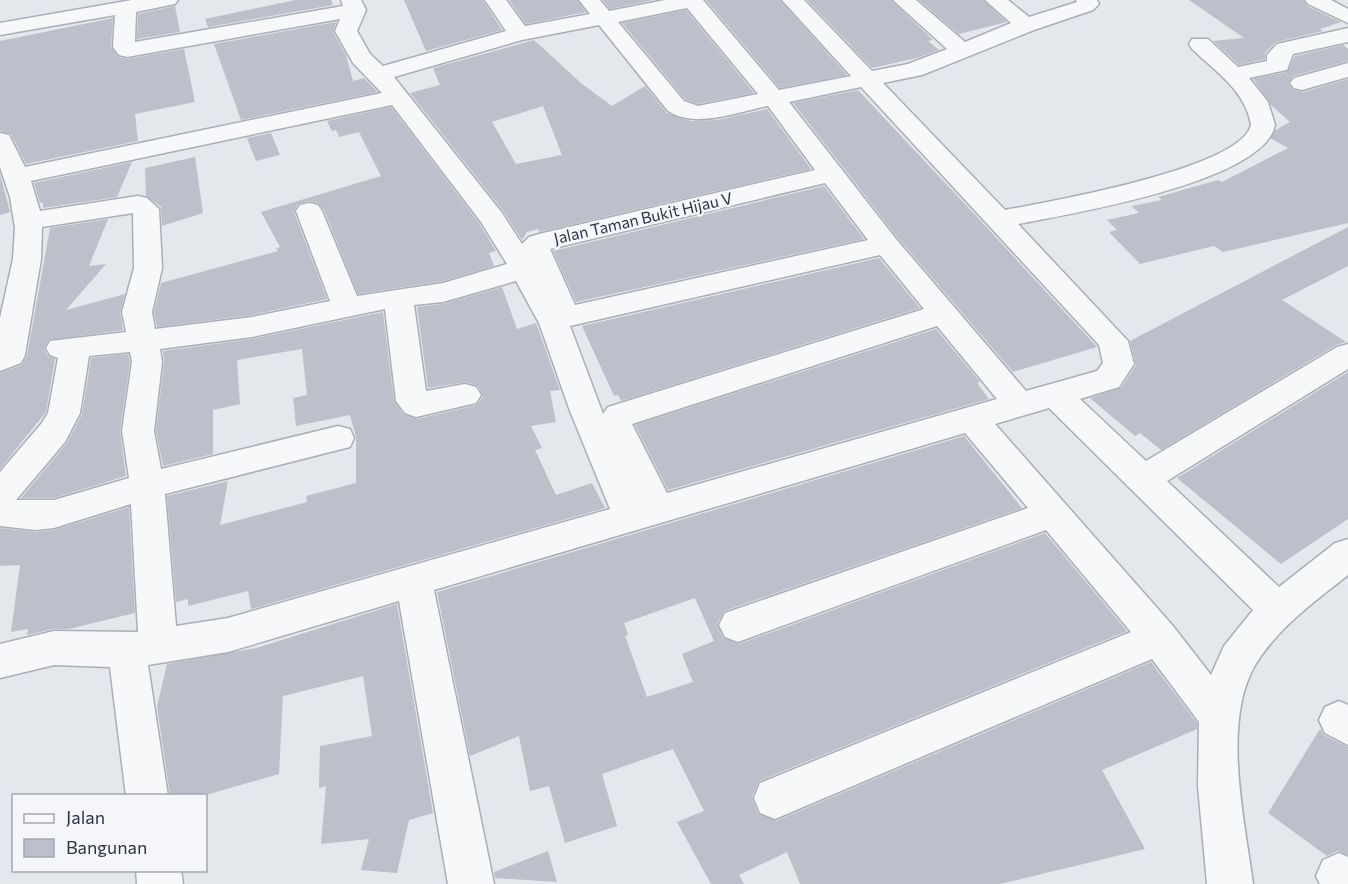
<svg xmlns="http://www.w3.org/2000/svg" width="1348" height="884" font-family="Commissioner,sans-serif">
<rect width="100%" height="100%" fill="#e4e7ec"/>
<path fill="#bbc0ca" fill-rule="evenodd" d="M296 0H331L333 5 208 27 205 19Z
M404 0H483L502 30 426 51Z
M509 0H577L586 12 526 24Z
M603 0H653L610 9Z
M706 0H780L847 75 780 88Z
M807 0H891L933 40 928 41 939 50 917 58 872 68Z
M919 0H983L1007 22 959 34Z
M1189 0H1303L1307 6 1341 22 1320 29 1323 31 1276 42 1265 53V59L1239 65 1213 41 1244 38Z
M175 6 180 32 137 39 138 14Z
M686 10 754 93 698 104 685 99 622 23Z
M113 18 111 47 118 57 127 59 184 49 195 102 135 114 138 141 26 164 11 134 0 131V41Z
M336 22 333 32 346 55 353 81 364 78 378 92 241 120 214 44Z
M534 40 582 84 612 106 645 86 667 113 691 121 717 120 767 109 811 169 539 232 538 229 527 232 522 240 504 212 410 93 440 85 433 68ZM543 106 562 155 516 164 492 122Z
M1343 45 1348 49V61L1293 76 1288 83 1293 90 1303 92 1348 79V223L1223 252 1214 246 1140 264 1109 232 1117 230 1107 220 1139 213 1132 206 1162 200 1158 197 1218 180 1222 182 1288 148 1270 138 1274 131 1290 122 1272 106 1253 79 1287 72 1295 56Z
M858 90 979 219 1097 347 1013 372 898 238 793 103Z
M391 107 479 223 496 251 489 253 494 266 443 281 358 294 324 210 318 203 309 201 298 204 294 212 327 299 252 315 157 327 154 312 161 283 278 251 276 248 280 247 261 212 381 176 359 132 339 137 336 130 332 131 327 121Z
M271 133 280 155 256 161 247 138Z
M195 157 203 213 162 226 161 207 146 196 145 168Z
M132 162 117 197 43 208V202L40 203 34 183Z
M0 174 10 212 0 215Z
M824 186 864 239 576 302 553 251Z
M108 219 89 266 106 264 66 310 125 294 120 312 123 330 48 340 44 349 48 356 55 359 46 412 0 469V373L22 365 27 356 50 228Z
M1348 227V266L1282 300 1346 342 1336 345 1161 450 1140 433 1135 436 1090 398 1121 388 1136 365 1130 341Z
M879 258 920 308 621 401 618 395 614 396 582 326Z
M502 287 517 329 536 323 560 390 550 391 556 422 531 426 542 448 535 450 556 495 592 483 605 508 251 609 248 591 188 606V599L176 602 167 496 228 481 220 525 307 502 306 496 356 483V437L350 415 296 426 293 398 307 395 302 349 237 360 240 404 213 410V454L163 466 156 431 164 362 163 351 252 339 383 312 394 401 403 414 417 419 477 405 483 396 478 386 466 382 428 388 417 307 443 304Z
M936 329 980 382 977 383 989 399 668 490 635 425Z
M128 354 130 362 120 431 126 476 54 498H21L67 443 82 414 91 358Z
M1348 372V519L1281 564 1177 478Z
M964 436 1022 508 724 611 717 624 723 638 739 644 1045 533 1127 631 759 781 752 797 758 814 776 821 1151 662 1197 723V729L1102 770 1145 849 1000 884H800L787 852 739 875 744 884H711L677 822 704 811 673 749 602 774 617 826 565 843 549 786 530 791 519 736 470 756 437 592ZM695 598 714 641 682 654 693 682 647 697 625 636 628 635 624 623Z
M129 507 135 613 69 629H53L27 635 28 629 11 632 20 565 0 566V528L35 532 54 530Z
M397 604 433 813 409 820 397 873 361 870 369 839 321 844 326 786 319 788 320 746 372 736 363 676 283 696 279 774 206 795H170L157 707 167 664 256 648Z
M1320 729 1324 735 1348 747V855L1338 851 1327 856 1268 813Z
M548 851 557 882 495 878 494 872Z"/>
<g fill="none" stroke-linecap="round" stroke-linejoin="round">
<defs>
<path id="street" d="M132 0H178L175 4 136 12 135 42 343 6 341 0H361L366 10 357 31 370 54 383 66 506 31 485 0H506L525 26 590 14 579 0H600L609 11 665 0H703L779 90 851 76 782 0H804L872 71 908 64 947 49 893 0H916L965 42 1011 23 985 0H1008L1029 17 1077 2 1076 0H1097L1099 4 1093 10 1034 30 922 75 883 83 1005 210C1047 202 1241 169 1251 125 1246 91 1215 71 1192 49L1189 44 1192 39H1208L1238 67 1267 61V55L1277 44 1348 28V42L1293 54 1287 70 1249 78 1268 102 1275 125C1264 182 1069 214 1018 224L1128 341 1134 364 1119 387 1080 399 1146 461 1337 347 1348 344V369L1167 481 1279 587 1335 543 1348 539V575C1314 602 1276 629 1254 667 1222 725 1245 822 1253 884H1207L1198 786 1199 722 1152 659 775 819 760 813 754 798 760 783 1131 632 1046 530 738 642 725 637 719 625 725 613 1028 508 965 433 434 590 494 884H448L399 601 228 652 148 665 168 796H126L110 667 54 665 0 678V644L54 631 138 632 131 504 54 528 35 530 0 526V472L41 424 48 413 58 358 50 355 46 348 50 341 126 332 122 312 134 268 133 213 42 227 41 259 25 355 21 363 0 371V318L13 259 15 228 10 197 0 167V133L9 135 25 167 382 93 353 63 335 31 340 19 127 57 119 55 113 47 115 15 0 35V23ZM687 8 758 94 698 106 684 101 618 22ZM599 25 668 111C696 129 737 112 768 106L815 170 539 234 529 237 522 244 502 213 394 77 522 40ZM861 87 1099 345 1103 363 1097 371 1026 391 896 239 789 102ZM392 105 481 222 507 264 443 283 357 296 322 211 318 205 309 203 300 205 296 211 330 301 252 317 155 329 152 312 162 268 159 209 147 198 138 196 40 211 31 181ZM825 183 868 240 575 305 550 249ZM880 255 924 309 608 407 603 414 570 326ZM516 281 539 323 570 411 610 509 228 618 176 626 165 494 338 450 350 447 354 438 350 429 338 426 161 469 154 431 162 362 160 349 252 337 385 309 396 401 405 413 416 417 476 403 481 395 476 387 465 384 426 391 414 305 443 302ZM937 326 997 399 667 493 632 424ZM130 352 132 362 122 431 129 478 54 500H16L65 442 80 413 89 356ZM1049 408 1253 610 1224 646 1211 675 1173 626 995 424Z
M1305 0H1331L1348 9V23L1308 4Z
M1348 63V77L1302 90 1294 88 1290 83 1294 78Z
M1339 701 1348 705V745L1325 733 1319 720 1325 707Z
M1339 853 1348 857V884H1320L1316 876 1323 860Z
M136 870H181L183 884H137Z"/>
</defs>
<use href="#street" stroke="#a9aeb7" stroke-width="3"/>
<use href="#street" fill="#f7f8fa" fill-rule="evenodd"/>
</g>
<g text-anchor="middle" stroke-width="5" stroke-linejoin="round" paint-order="stroke">
<g font-size="16" fill="#2b3445" stroke="#f4f6f9">
<text transform="translate(643 218) rotate(-13)" y="6">Jalan Taman Bukit Hijau V</text>
</g>
</g>
<rect x="12" y="794" width="195" height="78" fill="#f4f6f9" stroke="#a4a8b1" stroke-width="1.5"/>
<rect x="24" y="814" width="30" height="9" fill="#f7f8fa" stroke="#a4a8b1" stroke-width="1.5"/>
<text x="66" y="824" font-size="18" fill="#2b3445">Jalan</text>
<rect x="24" y="839" width="30" height="18" fill="#bbc0ca" stroke="#a4a8b1" stroke-width="1.5"/>
<text x="66" y="854" font-size="18" fill="#2b3445">Bangunan</text>
</svg>
